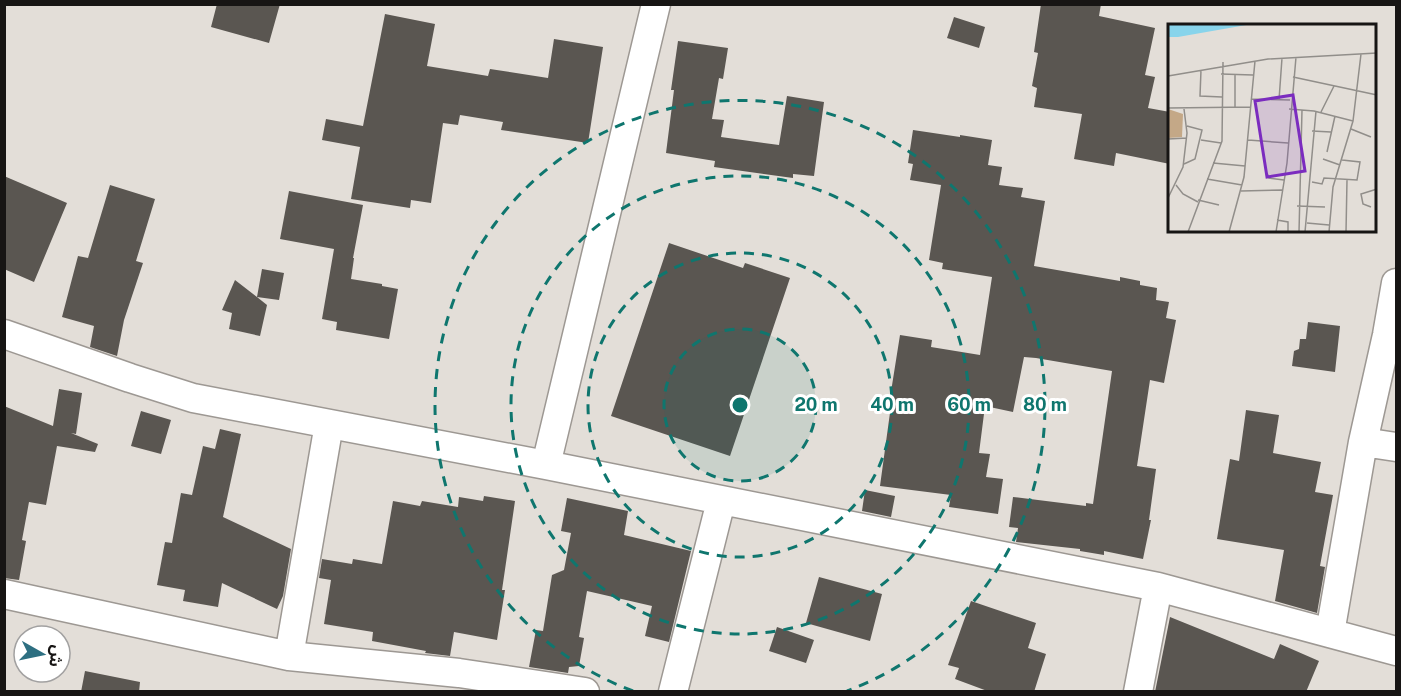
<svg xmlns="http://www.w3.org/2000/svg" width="1401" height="696" font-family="'Public Sans','Noto Sans Arabic',sans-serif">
<rect width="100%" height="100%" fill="#e3ded8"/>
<path fill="#5a5651" d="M217 4H280L269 43 211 27Z
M1041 4H1101L1099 16 1155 28 1145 75 1155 77 1148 108 1170 112V164L1116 153 1114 166 1074 159 1082 114 1034 107 1037 88 1032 86 1038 53 1034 52Z
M385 14 435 24 427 66 488 76 490 69 548 78 554 39 603 47 588 143 501 130 503 122 460 115 458 125 443 123 431 203 411 200 410 208 351 199 360 147 322 140 326 119 363 126Z
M954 17 985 27 979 48 947 38Z
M678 41 728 48 723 79 719 78 712 119 724 120 721 137 779 145 787 96 824 102 814 176 793 174V178L714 167 715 161 666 153 674 90H671Z
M913 130 960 137V135L992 140 988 165 1002 167 999 185 1023 188 1021 197 1045 201 1034 266 1120 281V277L1140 281V285L1157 288 1156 300 1169 302 1166 318 1176 320 1164 383 1150 380 1137 466 1156 469 1149 520H1151L1143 559 1104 551V555L1080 551V549L1016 542 1018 528 1009 527 1013 497 1086 506V503L1093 504 1112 371 1036 358 1024 357 1013 412 985 406 979 453 990 454 986 477 1003 479 998 514 949 507 951 495 880 486 892 398H890L900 335 932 340 931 347 980 355 992 277 942 269 943 263 929 260 941 185 910 180 913 164 908 163Z
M4 176 67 203 34 282 4 269Z
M110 185 155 199 136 261 143 263 124 320 117 356 90 347 94 326 62 317 78 256 88 258Z
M289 191 363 205 353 258H354L351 279 382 284V286L398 289 389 339 336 330 337 322 322 319 334 249 280 239Z
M669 243 743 268 745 263 790 278 730 456 611 416Z
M262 269 284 273 279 300 257 297 267 305 260 336 229 329 232 313 222 310 235 280 257 297Z
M1308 322 1340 326 1335 372 1292 366 1294 351 1299 349 1300 339H1306Z
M59 389 82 393 76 434 71 433 98 444 95 452 57 446 46 505 29 502 22 540 26 541 19 580 4 578V406L53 426Z
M1246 410 1279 415 1273 453 1321 462 1315 492 1333 495 1320 566 1325 567 1317 613 1275 601 1284 550 1217 539 1230 459 1239 461Z
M141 411 171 420 161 454 131 446Z
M220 429 241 434 223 517 291 549 283 596 277 609 222 583 218 607 183 601 185 590 157 585 165 542 172 543 181 493 192 495 203 446 215 449Z
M865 490 895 496 891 517 862 511Z
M484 496 515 501 502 590H505L497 640 454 632 450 656 425 653 426 651 372 641 373 632 324 624 331 580 319 578 322 559 352 564 353 559 382 564 393 501 420 506 422 501 458 507 459 497 483 501Z
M567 498 628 511 624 535 691 551 669 642 645 636 652 606 587 591 579 637 584 638 579 666 569 667 568 673 529 667 536 630 543 631 552 575 564 570 571 533 561 531Z
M819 577 882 594 870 641 806 623Z
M971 601 1036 623 1028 648 1046 654 1034 692H990L955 679 959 668 948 665Z
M1170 617 1274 659 1280 644 1319 661 1306 692H1155Z
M777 627 814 640 806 663 769 651Z
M85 671 140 682 139 692H81Z"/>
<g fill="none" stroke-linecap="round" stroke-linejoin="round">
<defs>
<path id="minor" d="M4 334 130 378 193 398 546 465 1158 587 1396 651
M1363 442 1396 447
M546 465 656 4
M4 594 289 656 459 673 585 692
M1330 633 1363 442 1387 335 1396 283
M289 656 329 424
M673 692 721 501
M1138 692 1158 587"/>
</defs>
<use href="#minor" stroke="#9d9893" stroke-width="31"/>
<use href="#minor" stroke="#fff" stroke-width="28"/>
</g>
<circle cx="740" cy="405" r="76" fill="#0f766e" fill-opacity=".12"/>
<g fill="none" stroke="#0f766e" stroke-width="3" stroke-dasharray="10 8">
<circle cx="740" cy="405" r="76"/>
<circle cx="740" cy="405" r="152"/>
<circle cx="740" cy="405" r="229"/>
<path d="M633 691A305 305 0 1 1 847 691"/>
</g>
<g transform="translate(1168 24)">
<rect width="208" height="208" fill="#e3ded8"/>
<path d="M0 85 15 90 14 113 0 114Z" fill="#c4a887"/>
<path d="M0 0H84L10 13H0Z" fill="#88d4eb"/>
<path fill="none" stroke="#918e8a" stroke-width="1.5" d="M33 46 32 72 54 73M53 50 85 51M0 52 100 35 209 29M125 53 209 71M83 75 122 76M111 76 114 34M67 83V50M0 84 83 83M121 85 146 87 185 97M153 88 166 62M183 105 203 113M144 107 163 108M0 115 19 114M33 116 53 119M80 116 120 119M159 128 167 92M155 135 172 141M45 139 77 142M16 140 27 135 34 106 19 102M99 149 101 154 116 156M39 155 74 161M144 158 154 160 156 154 189 156 192 138 174 136M8 161 15 170 30 178M73 167 114 166M0 174 15 143 19 109 16 85M30 176 51 181M129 182 157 183M203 183 195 180 193 170 209 165M109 196 120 198V208M139 199 161 201M20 208 54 117 55 38M61 208 76 153 87 37M108 208 119 139 128 33M131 208 134 86M137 208 148 87M161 208 165 163 185 97 193 30M178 208 179 156"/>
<path fill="#7b2cbf" fill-opacity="0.15" stroke="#7b2cbf" stroke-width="3" d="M125 71 137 147 99 153 87 77Z"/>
<rect width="208" height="208" fill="none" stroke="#171514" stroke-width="3"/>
</g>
<circle cx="740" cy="405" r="9" fill="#0f766e" stroke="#fff" stroke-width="3"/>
<g font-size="18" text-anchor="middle" font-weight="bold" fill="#0f766e" stroke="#fff" stroke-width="6" stroke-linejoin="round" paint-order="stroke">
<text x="816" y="411">20 m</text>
<text x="892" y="411">40 m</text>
<text x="969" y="411">60 m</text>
<text x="1045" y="411">80 m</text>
</g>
<rect width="1401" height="696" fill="none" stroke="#171514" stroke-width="12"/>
<g transform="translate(42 654) rotate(99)"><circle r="28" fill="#ffffff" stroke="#a2a1a1" stroke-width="1.5"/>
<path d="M0-4.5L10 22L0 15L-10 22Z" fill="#2d6f81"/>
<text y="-9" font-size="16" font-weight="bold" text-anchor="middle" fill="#171514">ش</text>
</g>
</svg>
